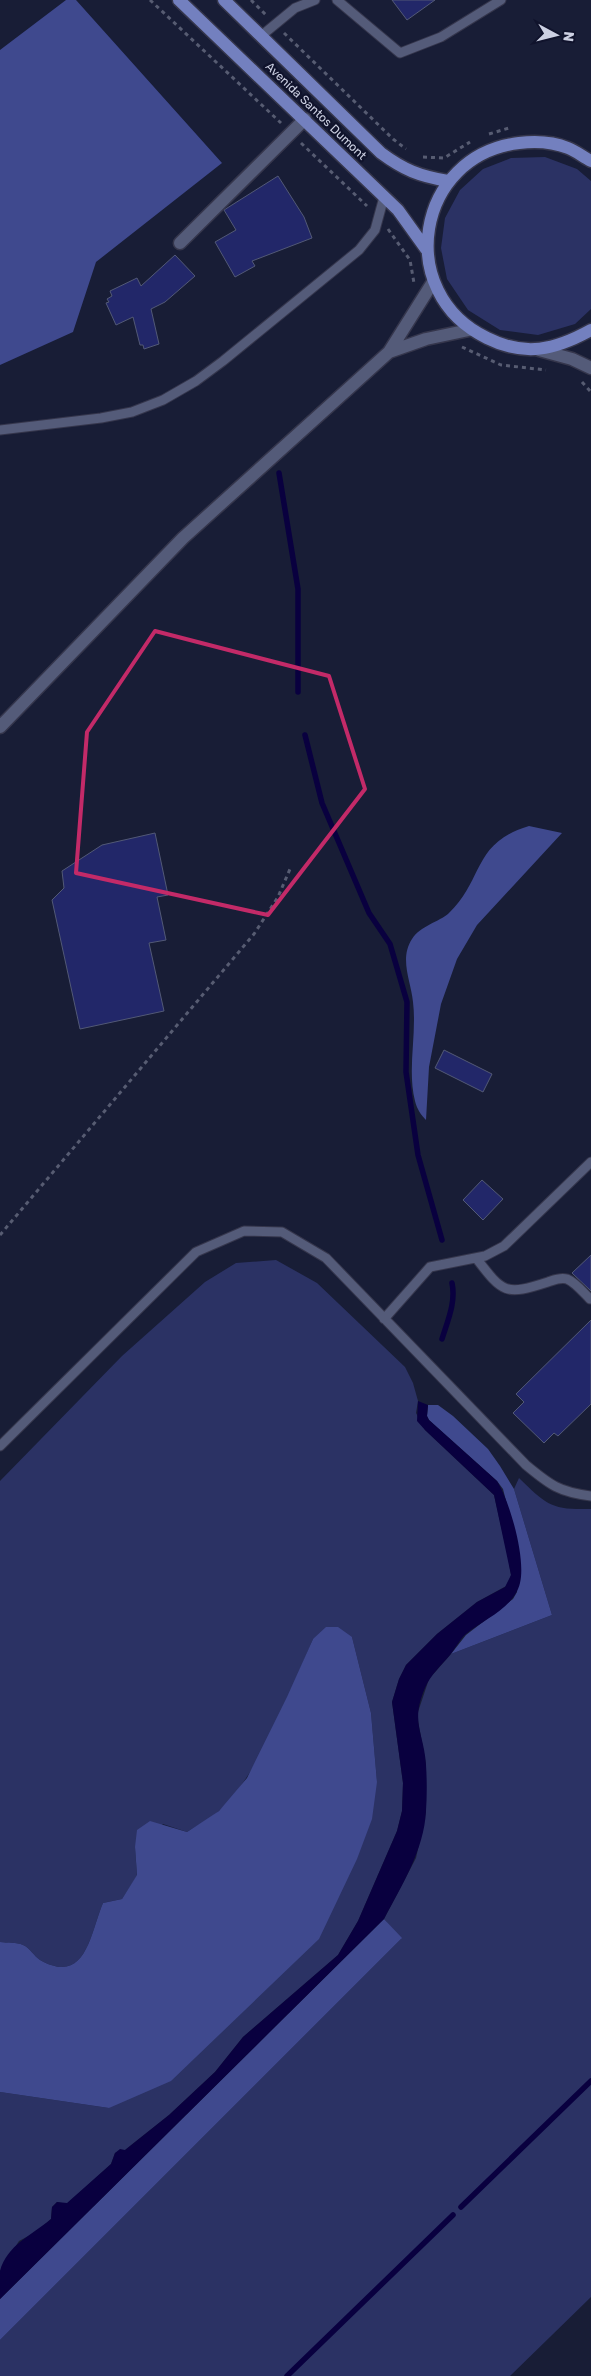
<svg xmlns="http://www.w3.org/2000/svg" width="591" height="2376" font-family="Rubik,sans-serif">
<rect width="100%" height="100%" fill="#181d36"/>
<path fill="#2b3264" d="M545 157 577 169 591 181V309L575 324 538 335 500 330 468 310 447 279 441 248 445 218 460 190 483 169 511 158Z
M276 1260 317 1283 405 1367 413 1383 418 1401 416 1413 425 1430 494 1495 508 1557 511 1575 508 1585 477 1602 437 1634 406 1665 399 1679 392 1702 403 1783 402 1811 397 1831 358 1921 338 1955 243 2037 215 2072 169 2115 125 2150 115 2153 111 2164 67 2204 57 2202 52 2207 51 2219 36 2232 19 2241 0 2271V2092L109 2108 377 1782 371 1713 352 1637 313 1639C291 1689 259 1775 219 1811 210 1819 197 1825 187 1832L163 1824 135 1847 137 1876 122 1899 103 1903C90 1934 86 1986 40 1960 34 1956 30 1948 23 1945 17 1942 7 1943 0 1942V1481L122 1356 205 1282 236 1263Z
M519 1478C547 1505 551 1510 591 1509V2297L510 2376H0V2340L401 1939 384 1919 416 1858 426 1812V1764L417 1715 429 1679 451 1654 552 1615 514 1489Z"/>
<path fill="#3f498e" d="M66 0H76L222 163 96 262 73 332 0 365V50Z
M529 826 562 833 477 925 457 959 441 1004 429 1067 426 1120C421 1115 417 1109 415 1101 407 1069 417 1035 413 1002 411 981 399 959 412 939 420 926 439 922 449 913 484 880 472 843 529 826Z
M428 1405H438L453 1416 488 1449 500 1466 514 1489 552 1615 451 1654 466 1635 513 1599 517 1592 519 1552 503 1489 497 1481 429 1420 427 1416Z
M326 1627H338L352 1637 371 1713 377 1782 372 1819 357 1859 319 1939 171 2081 109 2108 0 2092V1942C7 1943 17 1942 23 1945 30 1948 34 1956 40 1960 86 1986 90 1934 103 1903L122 1899 137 1875 135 1847 137 1830 150 1821 187 1832 219 1811 247 1778 287 1697 313 1639Z
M384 1919 402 1938 0 2340V2299Z"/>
<path fill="#09003f" d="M418 1401 428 1405 427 1416 429 1420 497 1481C510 1502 526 1558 520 1583 514 1608 484 1619 466 1634 459 1640 456 1648 450 1655 441 1666 431 1674 425 1688 410 1723 424 1732 426 1765 427 1780 427 1796 426 1811 424 1850 402 1885 384 1919L0 2299C0 2290 0 2279 0 2271 7 2245 32 2235 51 2219L52 2207 57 2202 67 2203 111 2164 115 2153 120 2149 125 2150 169 2115 215 2072 243 2037 338 1955 358 1921 397 1831 402 1811 403 1783 392 1702 399 1679 406 1665 437 1634 477 1602 505 1587 511 1575 494 1495 425 1430 417 1421Z"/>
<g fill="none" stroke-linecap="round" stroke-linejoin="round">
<path stroke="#09003f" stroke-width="5.5" d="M279 473 298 589V692
M305 735 322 803 369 913 390 944 407 1002 406 1072 418 1155 442 1240
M442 1339C448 1320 456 1302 452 1283
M461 2207 591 2081
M287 2376 453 2215"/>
</g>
<path fill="#222769" stroke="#525976" d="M392 0H435L407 20Z
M278 176 304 217 312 238 252 261 255 266 235 277 215 242 236 230 224 210Z
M175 255 195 276 165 302 151 309 159 344 144 349 143 345H140L133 317 116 325 106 303 109 302 107 299 112 296 110 291 137 278 141 286Z
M155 833 168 895 157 897 166 940 149 943 164 1011 80 1029 52 900 64 888 62 871 102 845Z
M444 1050 492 1074 483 1092 435 1068Z
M482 1180 503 1199 483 1220 463 1200Z
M591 1255V1291L572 1273Z
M591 1320V1404L558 1436 554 1433 544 1443 513 1413 524 1402 516 1394Z"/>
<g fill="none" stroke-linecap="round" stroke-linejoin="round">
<defs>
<path id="service" d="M337 0 400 53 441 37 501 0
M261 36 295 8 315 0
M0 430 101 418 132 412 163 400 196 381 223 361 359 250 375 230 384 197
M476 1258C503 1293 505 1296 548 1282 554 1280 560 1277 567 1279 575 1282 584 1293 590 1299
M384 1319 430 1267 485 1256 504 1246 591 1162
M0 1446 196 1252 244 1231 282 1232 326 1258 526 1465C550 1485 559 1492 591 1496"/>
<path id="minor" d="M180 243 305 119
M539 350 572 359 591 368
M389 352 426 339 469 330
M0 727 183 538 389 352 433 282"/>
<path id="primary" d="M179 0 398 210 426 249
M224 0 381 153C404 170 419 176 448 181
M591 161C583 157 576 151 568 148 553 142 535 141 519 143 416 155 393 293 487 338 525 357 555 350 591 330"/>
</defs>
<use href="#service" stroke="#35364c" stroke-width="11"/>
<use href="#minor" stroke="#35364c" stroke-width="15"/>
<use href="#primary" stroke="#35364c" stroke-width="15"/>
<path stroke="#575c72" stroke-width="3" stroke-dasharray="4 4" stroke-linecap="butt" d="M150 0 281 123
M251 0 267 16
M284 33 393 139 406 149
M489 134 509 128
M301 143 367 206
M423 157 444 158 470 142
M388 229 410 260 414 283
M462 347 501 365 546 370
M582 382 591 392
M0 1235 254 934 278 897 290 869"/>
<use href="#service" stroke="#545b79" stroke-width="9"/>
<use href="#minor" stroke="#545b79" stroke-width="12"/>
<use href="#primary" stroke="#7380bf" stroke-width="12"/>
</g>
<path fill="none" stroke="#c32a68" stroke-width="4" stroke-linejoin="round" d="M155 631 329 676 365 789 268 915 76 873 87 732Z"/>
<g text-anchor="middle" stroke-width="4.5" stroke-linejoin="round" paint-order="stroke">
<g font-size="12" fill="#ccd0e2" stroke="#10132c">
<text transform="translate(316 111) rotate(44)" y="4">Avenida Santos Dumont</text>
</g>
</g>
<g transform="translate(556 35) rotate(97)" stroke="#10132c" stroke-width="4" paint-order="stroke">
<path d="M0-4L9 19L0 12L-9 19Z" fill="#ccd0e2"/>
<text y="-8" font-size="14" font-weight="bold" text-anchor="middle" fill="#ccd0e2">N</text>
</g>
</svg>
